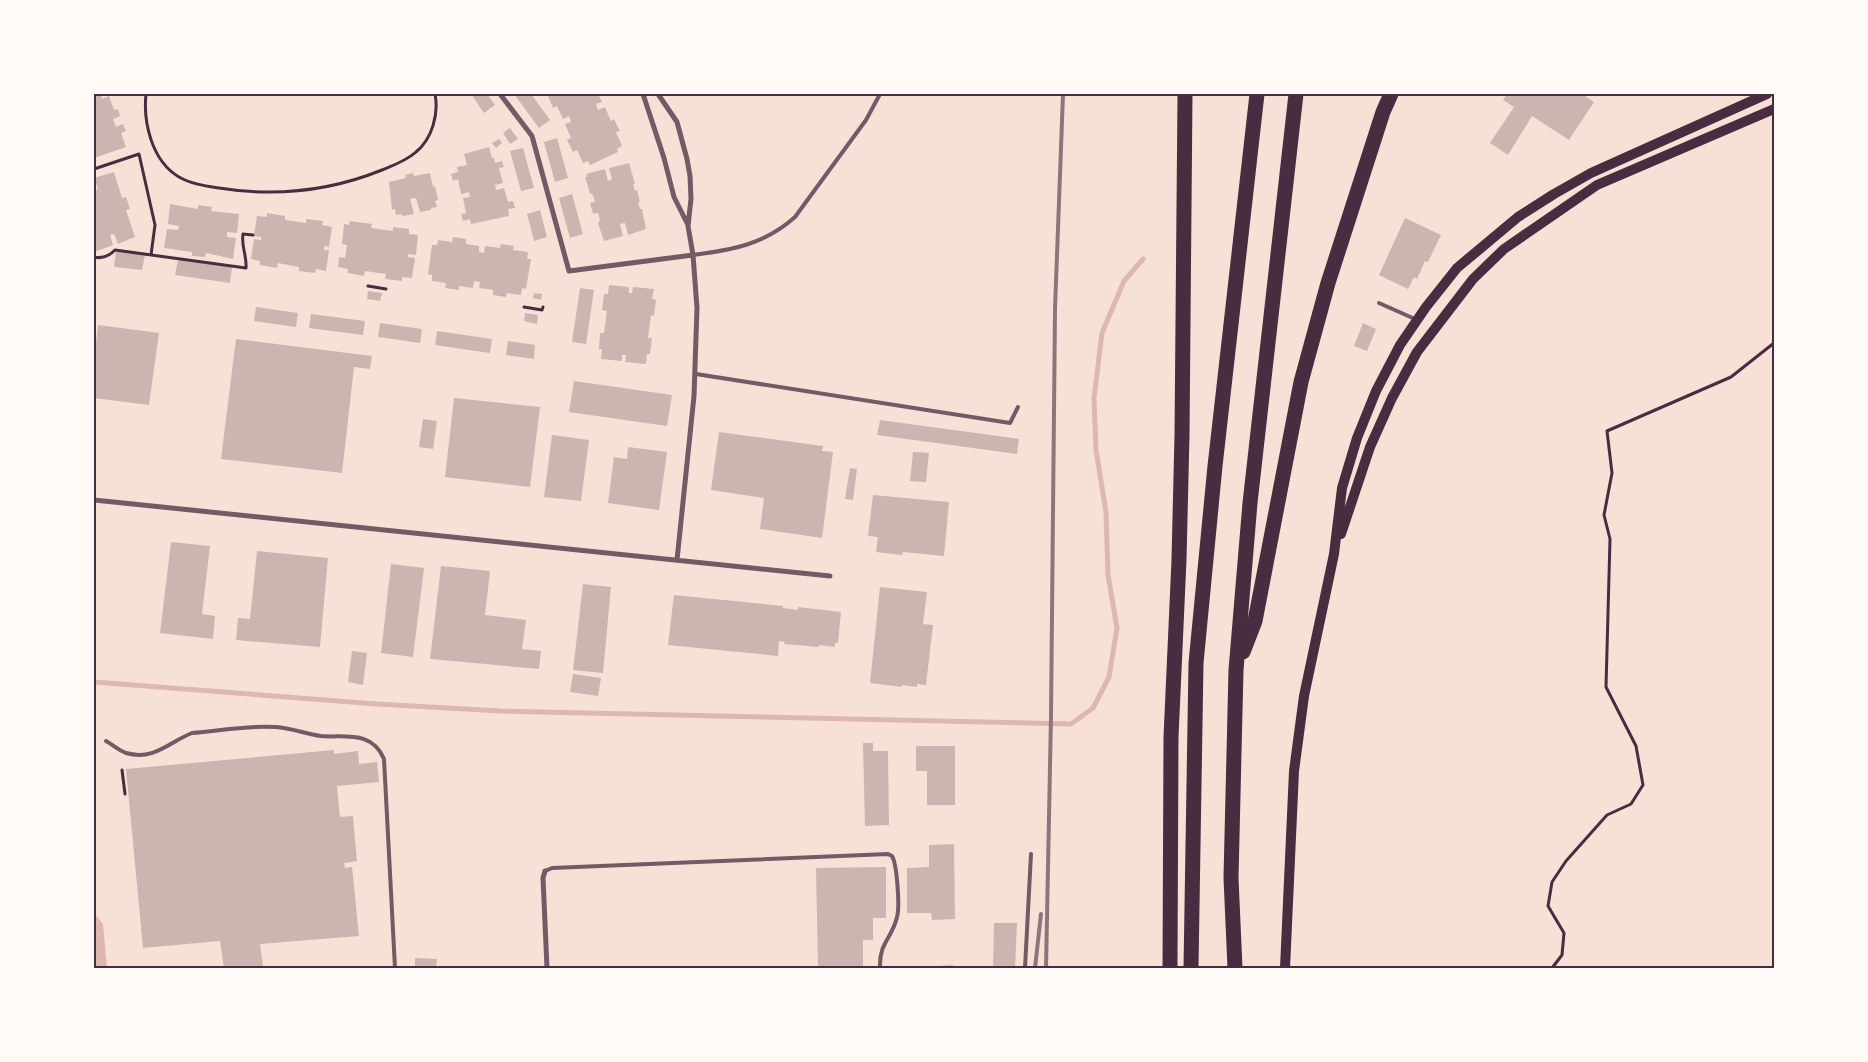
<svg xmlns="http://www.w3.org/2000/svg" width="1868" height="1062" font-family="'Titillium Web',sans-serif">
<rect width="100%" height="100%" fill="#f7e1d7"/>
<path fill="#dcb8b0" d="M94 913 103 924 107 968H94Z"/>
<g fill="none" stroke-linecap="round" stroke-linejoin="round">
<path stroke="#dcb8b0" stroke-width="5" d="M94 682 377 704 501 711 1071 724 1093 708 1109 677 1117 628 1108 575 1106 512 1096 450 1094 398 1102 333 1124 281 1143 259"/>
</g>
<path fill="#ccb4b1" d="M94 94H101L102 99 109 96 114 110 118 109 120 116 113 119 116 127 123 124 126 131 121 133 126 147 94 158Z
M471 94H487L495 105 484 113Z
M514 94H531L550 120 539 128Z
M552 94H598L602 102 596 104 598 110 605 107 611 121 614 119 620 131 616 132 622 146 617 149 618 152 590 165 588 161 583 163 577 150 573 152 567 140 571 138 565 124 571 122 569 116 563 119 557 106 553 108 548 96Z
M1507 94H1582L1594 102 1569 140 1532 116 1508 155 1490 143 1514 107 1503 100Z
M510 128 518 139 510 144 503 133Z
M557 138 568 178 555 182 544 142Z
M499 139 502 143 496 148 492 143Z
M489 147 492 158H494L495 163 502 161 504 167 499 168 503 183 495 185 496 190 504 188 508 202 513 201 515 208 508 209 509 216 471 224 470 219 463 221 461 214 466 213 463 198 470 197 469 192 461 194 458 179 453 181 451 174 458 172 457 167 467 165 464 154Z
M523 148 534 188 521 191 510 151Z
M629 163 635 184H633L635 191 637 190 640 202H638L640 209H642L646 229 628 235 625 223 620 224 623 236 604 241 598 223 600 220 598 213 593 214 590 203 595 202 593 195 590 193 585 177H587L586 174 605 169 608 181 612 179 609 168Z
M114 172 122 198 126 197 130 209 126 210 135 237 118 244 114 234 110 235 113 245 94 252V191L98 189 94 178Z
M413 173 414 176 430 173 433 187 435 186 438 200 435 201 437 207 431 208V210L420 212 416 198 410 199 414 214 402 216V214L396 215 395 209 392 210 389 182 406 178 405 175Z
M572 194 583 234 570 238 559 198Z
M170 204 198 209V205L212 207 211 211 239 214 237 233 227 232V237L236 238 233 259 206 253 205 257 192 256V252L164 248 167 229 178 230 179 226 168 224Z
M540 210 547 237 534 241 527 214Z
M267 213 285 216V220L306 223V219L323 221 322 225 332 227 329 247 324 246V250H329L326 271 316 269 315 273 299 271V267L278 263 277 268 260 265V261L251 259 254 239 261 240V237L254 236 257 216 267 217Z
M1405 218 1441 235 1428 262 1425 261 1417 279 1414 277 1408 289 1379 275Z
M350 221 372 224 371 228 393 231V227L409 229V234L418 235 416 255 408 254V257L415 258 412 278 402 277V281L385 279 386 274 365 271 364 276 348 273V269L338 267 339 257 345 258 347 245 342 244 344 224 349 225Z
M453 237 466 239V244L479 246V252L484 253 485 246 500 248 501 244 514 246 513 250 528 252 527 259H531L526 289 522 288 521 295 507 293 506 297 493 295V290L479 288 480 282 474 281 473 288 459 286V290L445 288 446 283 432 281V275L428 274 432 245H437L438 240 452 242Z
M116 251 145 255 142 270 114 267Z
M178 260 232 267 230 283 175 275Z
M609 285 629 287V293H632L633 287 654 289 652 299 656 300 654 316 651 315 648 338H652L650 354H647L646 364 625 362 626 355H622V361L601 359 602 349H599L600 333H604L607 311 602 310 604 294H608Z
M580 288 594 290 586 344 572 342Z
M368 291 382 293 380 301 367 299Z
M534 293 542 294 541 300 533 298Z
M256 307 298 313 296 327 254 321Z
M525 313 538 315 537 324 524 321Z
M311 314 365 321 363 335 309 328Z
M380 323 422 329 420 343 378 337Z
M1363 323 1376 329 1367 351 1354 346Z
M98 325 159 333 149 405 94 398V343H96Z
M437 331 492 339 490 353 435 345Z
M236 339 372 356 370 369 354 367 342 473 221 459Z
M508 341 535 345 534 359 506 355Z
M574 381 672 395 667 426 569 412Z
M454 398 540 407 530 487 445 477Z
M423 419 437 421 433 449 419 447Z
M880 420 1019 439 1017 454 877 435Z
M719 432 823 446 822 451 833 452 822 538 760 529 764 498 711 490Z
M552 435 589 440 581 501 544 497Z
M628 447 667 452 659 510 608 503 614 457 627 459Z
M913 452 929 453 926 482 910 481Z
M850 468 857 469 853 500 845 499Z
M873 495 949 502 944 556 903 552 902 555 876 552 878 537 868 536Z
M171 542 210 546 202 614 215 616 213 639 160 633Z
M257 551 328 558 320 647 236 640 238 618 250 619Z
M391 564 424 568 413 657 381 653Z
M441 566 490 571 485 615 526 620 522 649 541 651 539 669 430 659Z
M583 584 611 587 603 673 573 670Z
M880 587 927 592 923 624 933 625 926 685 917 684V687L902 685V687L870 683Z
M674 595 783 606V608L798 610V607L841 612 838 643H835V647L819 645V647L784 644 785 642 779 641 778 656 668 645Z
M352 651 367 653 363 685 348 682Z
M573 674 601 678 598 696 570 692Z
M863 743H873V751H888L889 825 865 826Z
M916 746H955V805H927V771H916Z
M334 750V754L358 751 359 764 377 762 379 782 337 786 340 817 353 816 357 861 344 863 345 868 352 867 359 936 260 944 263 966 235 968H224L220 941 143 948 126 769Z
M954 844 955 919 932 920 931 913H907V868L929 867V845Z
M886 867V918H873V940H863V968H818L816 868Z
M994 923H1017L1015 968H993Z
M415 958 437 959 436 968H415Z
M953 965V968H937V966Z"/>
<g fill="none" stroke-linecap="round" stroke-linejoin="round">
<path stroke="#4a2c40" stroke-width="3" d="M146 94C143 123 152 161 179 177 191 184 206 186 219 188 275 197 330 191 382 170 394 165 406 161 416 152 432 139 439 114 435 94
M94 169 139 154 155 225 151 255
M94 257C102 259 109 256 115 250L246 268C247 256 241 246 243 234L253 235
M368 286 386 289
M524 307 542 310 543 307
M122 770 125 794
M1552 968 1562 955 1564 933 1548 906 1552 882 1566 861 1607 815 1631 804 1643 785 1636 746 1606 687 1610 539 1604 515 1612 473 1607 431 1731 377 1774 343"/>
<path stroke="#755966" stroke-width="4" d="M693 255C733 250 765 244 795 217L866 120 880 94
M1379 303 1415 319
M696 374 1010 423 1018 407
M106 741C113 745 118 750 126 753 154 761 169 742 192 733 219 731 248 725 276 727 291 728 306 734 321 736 345 738 372 730 384 759L395 968
M545 871 552 868 888 854 892 856C897 864 900 907 897 917 892 939 879 942 880 968
M1025 968 1031 854"/>
<path stroke="#755966" stroke-width="5" d="M500 94 532 136 569 271 693 255
M643 94 664 158 674 197 688 225
M658 94 677 122 687 159 690 176 691 199 688 226 693 255 697 308 694 396 677 560
M94 500 830 576
M545 871 543 878 547 968"/>
<path stroke="#4a2c40" stroke-width="10" d="M1341 534 1370 447 1392 398 1417 352 1473 279 1504 249 1597 185 1774 109
M1285 968 1294 771 1304 696 1334 554 1342 488 1357 438 1376 391 1400 345 1426 307 1457 268 1518 217 1554 194 1591 173 1767 94"/>
<path stroke="#4a2c40" stroke-width="15" d="M1243 652 1255 621 1301 382 1328 283 1383 112 1391 94
M1170 968 1171 737 1179 560 1182 435 1185 94
M1191 968 1196 663 1215 466 1257 94
M1235 968 1231 878 1236 670 1250 503 1296 94"/>
<path stroke="#8f747c" stroke-width="4" d="M1035 968 1041 914
M1046 968 1051 716 1055 309 1063 94"/>
</g>
<rect width="1868" height="1062" fill="none" stroke="#fffaf5" stroke-width="190"/>
<rect x="95" y="95" width="1678" height="872" fill="none" stroke="#4a2c40" stroke-width="2"/>
</svg>
